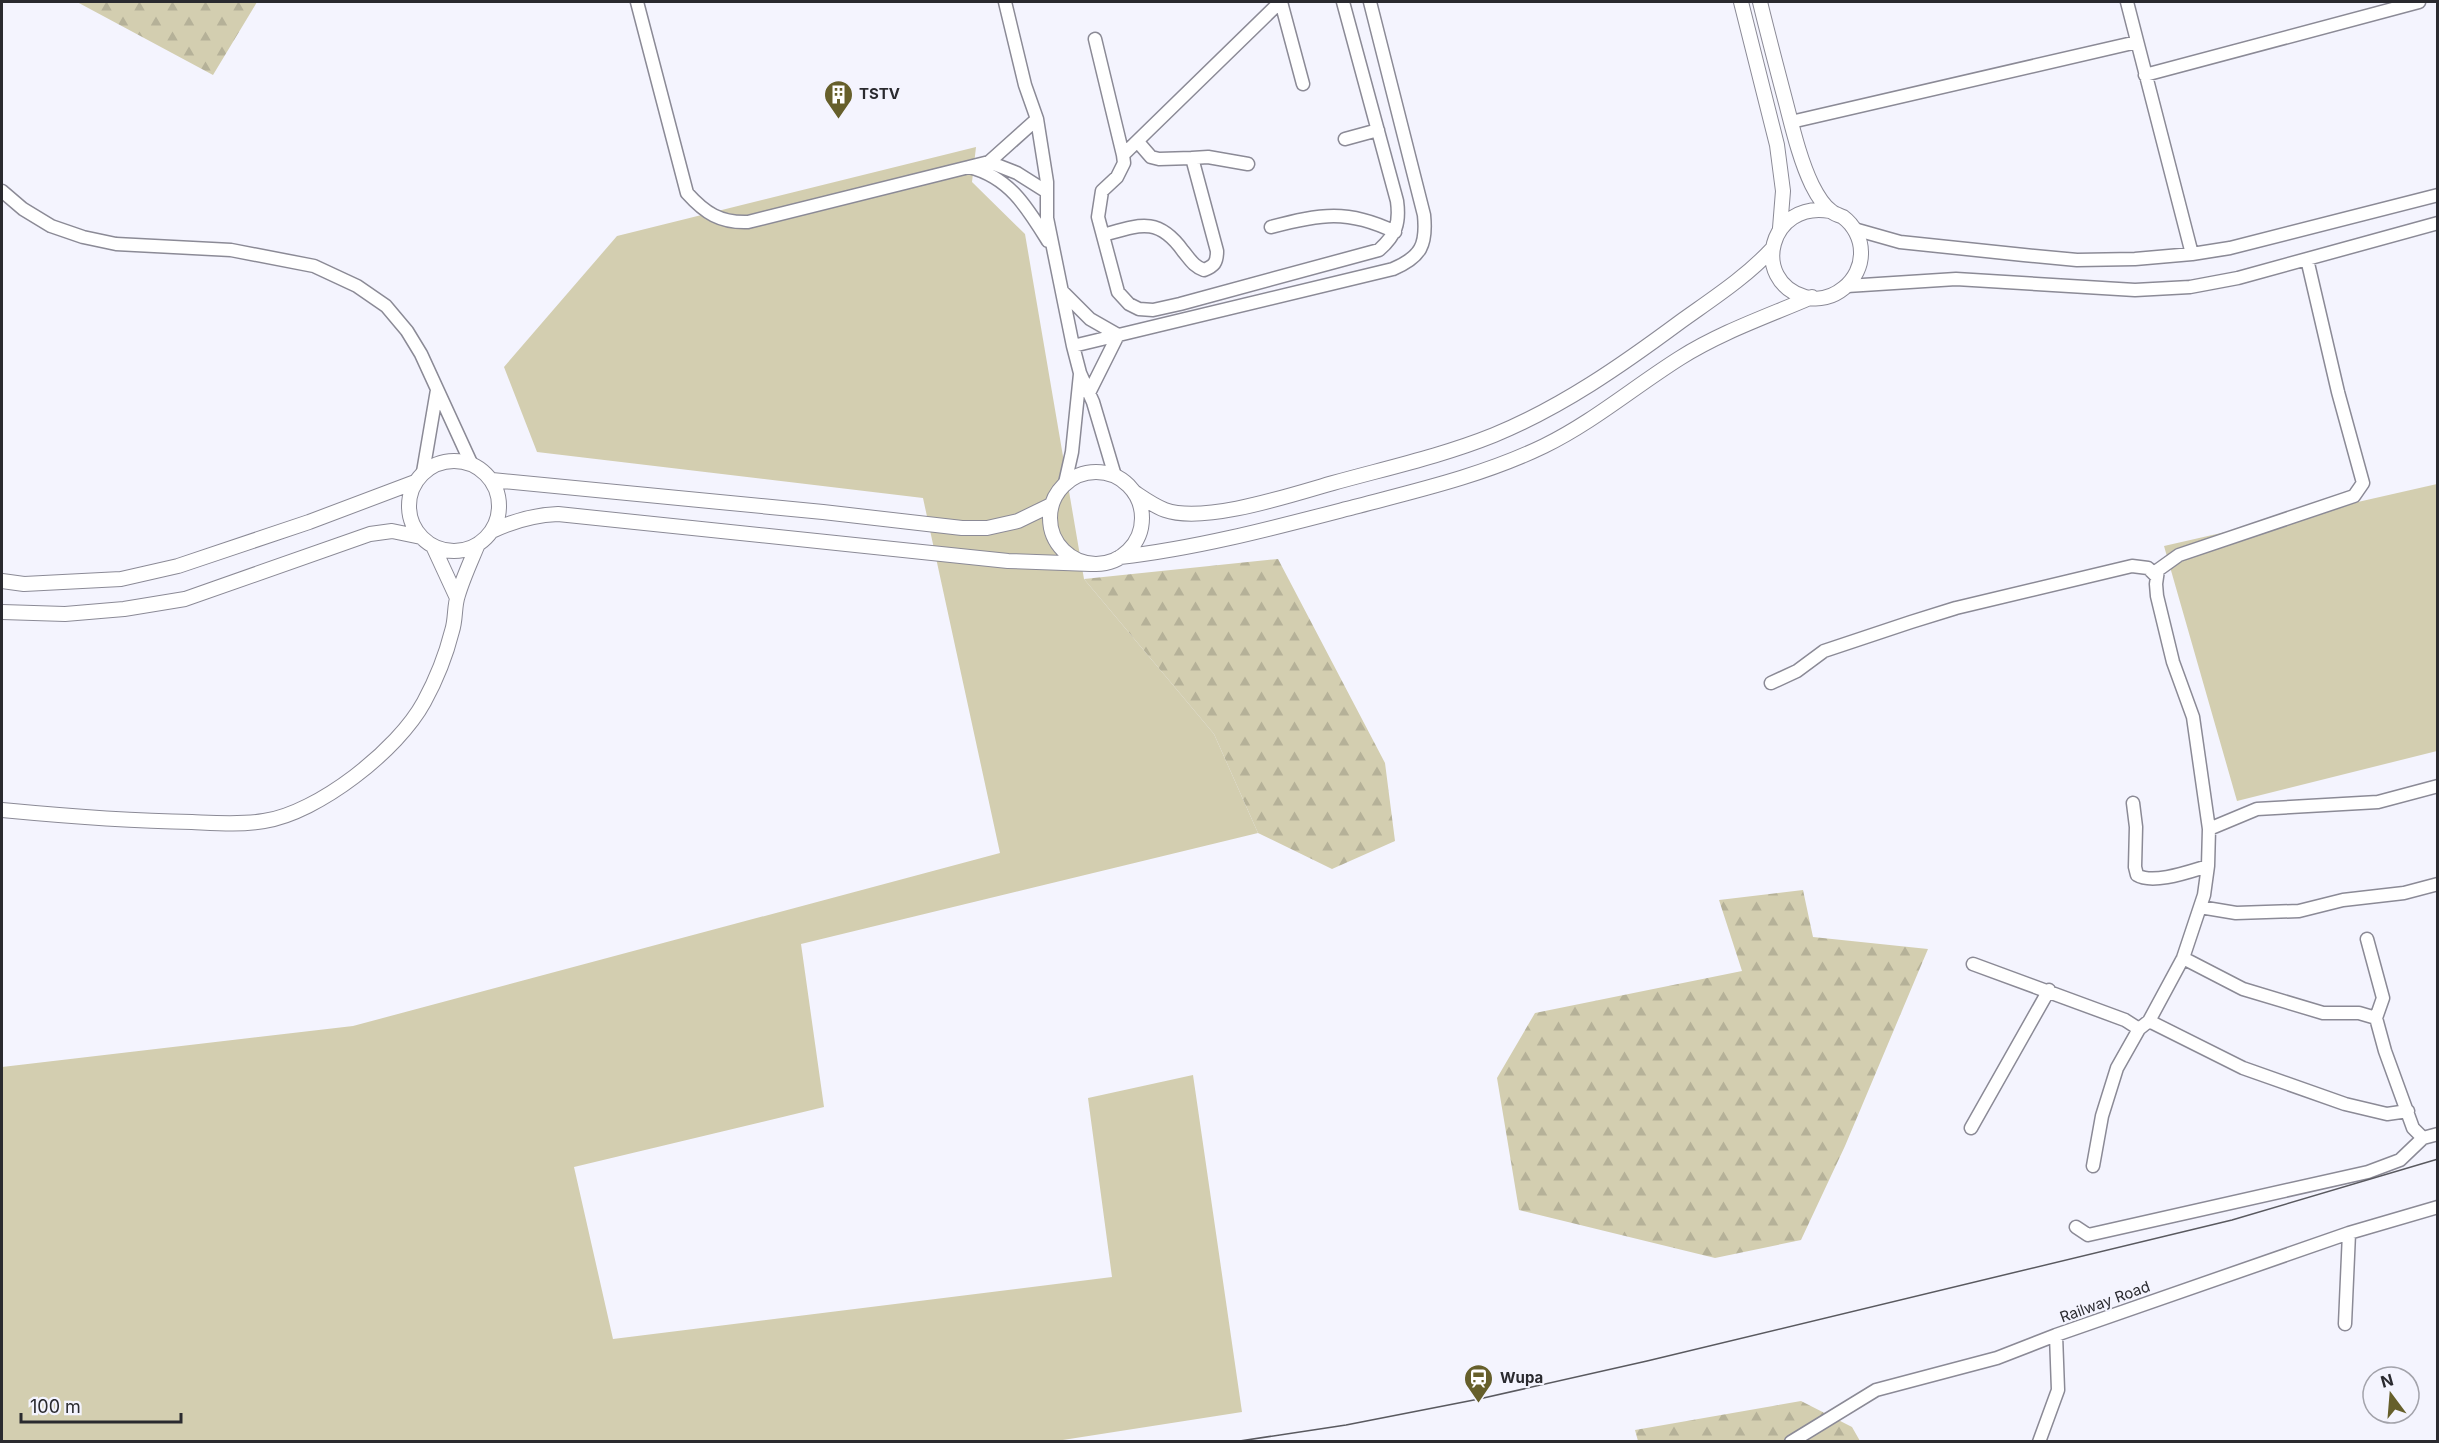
<svg xmlns="http://www.w3.org/2000/svg" width="2439" height="1443" font-family="Inter,sans-serif">
<defs>
<pattern id="forest-firs" width="22" height="20" patternUnits="userSpaceOnUse" patternTransform="scale(1.5)"><rect width="22" height="20" fill="#d3ceb0"/><path d="M5 1l3.5 6h-7zM16 11l3.5 6h-7z" fill="#b5b198"/></pattern>
</defs>
<rect width="100%" height="100%" fill="#f4f4fe"/>
<path fill="#d3ceb0" d="M976 147 972 182 1025 234 1084 579 1214 734 1258 833 801 944 824 1107 574 1167 613 1339 1112 1277 1088 1098 1193 1075 1242 1412 1050 1442 2 1441V1067L353 1026 1000 853 923 498 537 452 504 367 617 236Z
M2437 484V751L2237 801 2164 546Z"/>
<path fill="url(#forest-firs)" d="M77 2H257L213 75Z
M1278 559 1385 763 1395 841 1332 869 1258 833 1214 734 1084 579Z
M1803 890 1813 937 1928 949 1845 1146 1801 1240 1715 1258 1519 1210 1497 1078 1535 1013 1742 971 1719 900Z
M1801 1401 1852 1427 1860 1441H1638L1635 1430Z"/>
<g fill="none" stroke-linecap="round" stroke-linejoin="round">
<defs>
<path id="minor" d="M637 2 687 193C705 213 720 223 748 222L989 162 1037 119
M1005 2 1025 85 1037 119 1047 182V218L1073 346 1080 373 1093 402 1115 476
M1280 2 1123 155 1124 163 1117 177 1102 191 1098 217 1118 292 1129 304 1139 309 1153 310 1180 304 1379 250C1396 235 1400 223 1397 201L1343 2
M1281 2 1303 84
M2127 2 2192 254
M1095 39 1123 155
M2145 75 2419 2
M1791 122 2137 42
M1345 139 1378 130
M1138 142 1151 157 1159 159 1192 158
M989 162 1017 173 1047 192
M969 167C1009 177 1027 207 1048 241
M2 191 23 209 51 226 83 237 116 244 231 250 314 266 357 286 386 306 407 331 421 354 471 463
M1271 227C1320 214 1348 209 1395 232
M1854 229 1900 242 2024 255 2077 260 2135 259 2192 254 2230 248 2438 195
M1103 235C1139 225 1158 216 1183 251 1190 259 1193 266 1204 270 1214 266 1217 263 1217 251L1192 158 1208 157 1248 164
M1847 286 1956 279 2135 290 2190 287 2238 278 2438 223
M1062 291 1090 319 1118 335 1089 393
M1073 346 1393 269C1421 257 1427 245 1424 215L1370 2
M423 472 437 390
M1065 483 1072 452 1080 374
M1771 683 1797 671 1824 651 1911 622 1956 608 2132 566 2148 568 2157 577
M2133 803 2136 827 2135 867 2137 875C2153 885 2191 871 2208 866
M2209 829 2257 809 2378 802 2438 786
M2200 907 2236 913 2299 911 2343 900 2404 893 2438 884
M2367 939 2383 998 2376 1018 2385 1051 2413 1128 2423 1138
M2183 958 2243 989 2323 1013H2359L2376 1018
M1973 964 2125 1020 2139 1029
M2149 1021 2243 1068 2345 1104 2387 1114 2408 1111
M1971 1128 2049 990
M2093 1166 2102 1116 2117 1068 2139 1029 2149 1021 2183 958 2204 895 2208 866 2209 829 2193 717 2173 662 2157 596 2156 584 2158 570 2179 555 2354 496 2363 483 2338 392 2307 259
M2076 1227 2088 1235 2368 1172 2400 1160 2423 1138 2438 1134
M2345 1324 2349 1233
M1791 1442 1876 1390 1997 1358 2056 1335 2349 1233 2438 1207
M2039 1442 2058 1390 2056 1335"/>
<path id="tertiary" d="M1741 2 1777 145 1783 191 1780 228
M1760 2C1768 35 1777 69 1786 103 1793 130 1800 160 1812 185 1816 193 1824 206 1831 211 1834 214 1839 215 1843 217 1854 225 1861 239 1861 252 1862 280 1833 305 1805 297 1749 280 1770 200 1830 211
M409 506a45 45 0 1 1 90 0a45 45 0 1 1-90 0Z
M1050 518a46 46 0 1 1 92 0a46 46 0 1 1-92 0Z
M492 480 823 512 962 528H987L1018 521 1051 505
M1134 492C1143 498 1154 506 1165 510 1204 524 1291 495 1333 483 1387 468 1442 456 1494 435 1562 407 1622 365 1680 322 1712 299 1745 278 1772 249
M492 531C515 520 534 515 558 514L1008 561 1091 564
M433 546 457 598
M1120 557C1199 548 1277 527 1354 507 1419 490 1484 475 1544 446 1593 422 1634 387 1680 358 1721 332 1768 316 1812 297
M2 581 24 584 121 579 178 566 309 522 415 482
M2 612 65 614 124 609 185 599 370 534 392 531 421 537
M2 810C65 816 128 821 192 822 215 823 241 825 264 821 318 813 398 750 424 702 436 680 446 655 452 631 456 619 454 606 458 595 463 578 471 561 478 544"/>
</defs>
<use href="#minor" stroke="#8b8a96" stroke-width="15"/>
<use href="#tertiary" stroke="#8b8a96" stroke-width="16"/>
<use href="#minor" stroke="#fff" stroke-width="12"/>
<use href="#tertiary" stroke="#fff" stroke-width="14"/>
<path stroke="#59595f" stroke-width="1.5" d="M1233 1442 1346 1425 1479 1399 1647 1361 2232 1220 2438 1159"/>
</g>
<defs>
<symbol id="building-pin" viewBox="-11 -11 22 30"><path d="M0 17L-7.5 6A9.5 9.5 0 1 1 7.5 6Z" fill="#665f2b" stroke="#f4f4fe"/><path d="M-4-6H4V6H1V3H-1V6H-4ZM-2.5-4.3h1.7v1.8h-1.7ZM.8-4.3h1.7v1.8H.8ZM-2.5-1h1.7V.8h-1.7ZM.8-1h1.7V.8H.8Z" fill="#fff"/></symbol>
<symbol id="station-pin" viewBox="-11 -11 22 30"><path d="M0 17L-7.5 6A9.5 9.5 0 1 1 7.5 6Z" fill="#665f2b" stroke="#f4f4fe"/><path d="M-3-6H3Q5-6 5-4V2Q5 4 3 4L4.5 6H3L1.5 4h-3L-3 6H-4.5L-3 4Q-5 4-5 2V-4Q-5-6-3-6ZM-3.5-4v3h7v-3ZM-3.5 1v1.5H-2V1ZM2 1v1.5H3.5V1Z" fill="#fff"/></symbol>
</defs>
<g fill-rule="evenodd">
<use href="#building-pin" x="822" y="78" width="33" height="45"/>
<use href="#station-pin" x="1462" y="1362" width="33" height="45"/>
</g>
<g text-anchor="middle" stroke-width="4.5" stroke-linejoin="round" paint-order="stroke">
<g font-size="15" font-weight="bold" fill="#2a2a2f" stroke="#f4f4fe" text-anchor="start">
<text x="859" y="99">TSTV</text>
<text x="1500" y="1383">Wupa</text>
</g>
<g font-size="15" fill="#2a2a2f" stroke="#f4f4fe">
<text transform="translate(2105 1302) rotate(-20)" y="5">Railway Road</text>
</g>
</g>
<rect width="2439" height="1443" fill="none" stroke="#2a2a2f" stroke-width="6"/>
<g transform="translate(2391 1395) rotate(344)"><circle r="28" fill="#f4f4fe" stroke="#a3a3ab" stroke-width="1.5"/>
<path d="M0-4.5L10 22L0 15L-10 22Z" fill="#665f2b"/>
<text y="-9" font-size="16" font-weight="bold" text-anchor="middle" fill="#2a2a2f">N</text>
</g>
<path d="M21 1413v9h160v-9" fill="none" stroke="#2a2a2f" stroke-width="3"/>
<text x="30" y="1413" font-size="18" fill="#2a2a2f" stroke="#f4f4fe" stroke-width="4.5" paint-order="stroke">100 m</text>
</svg>
